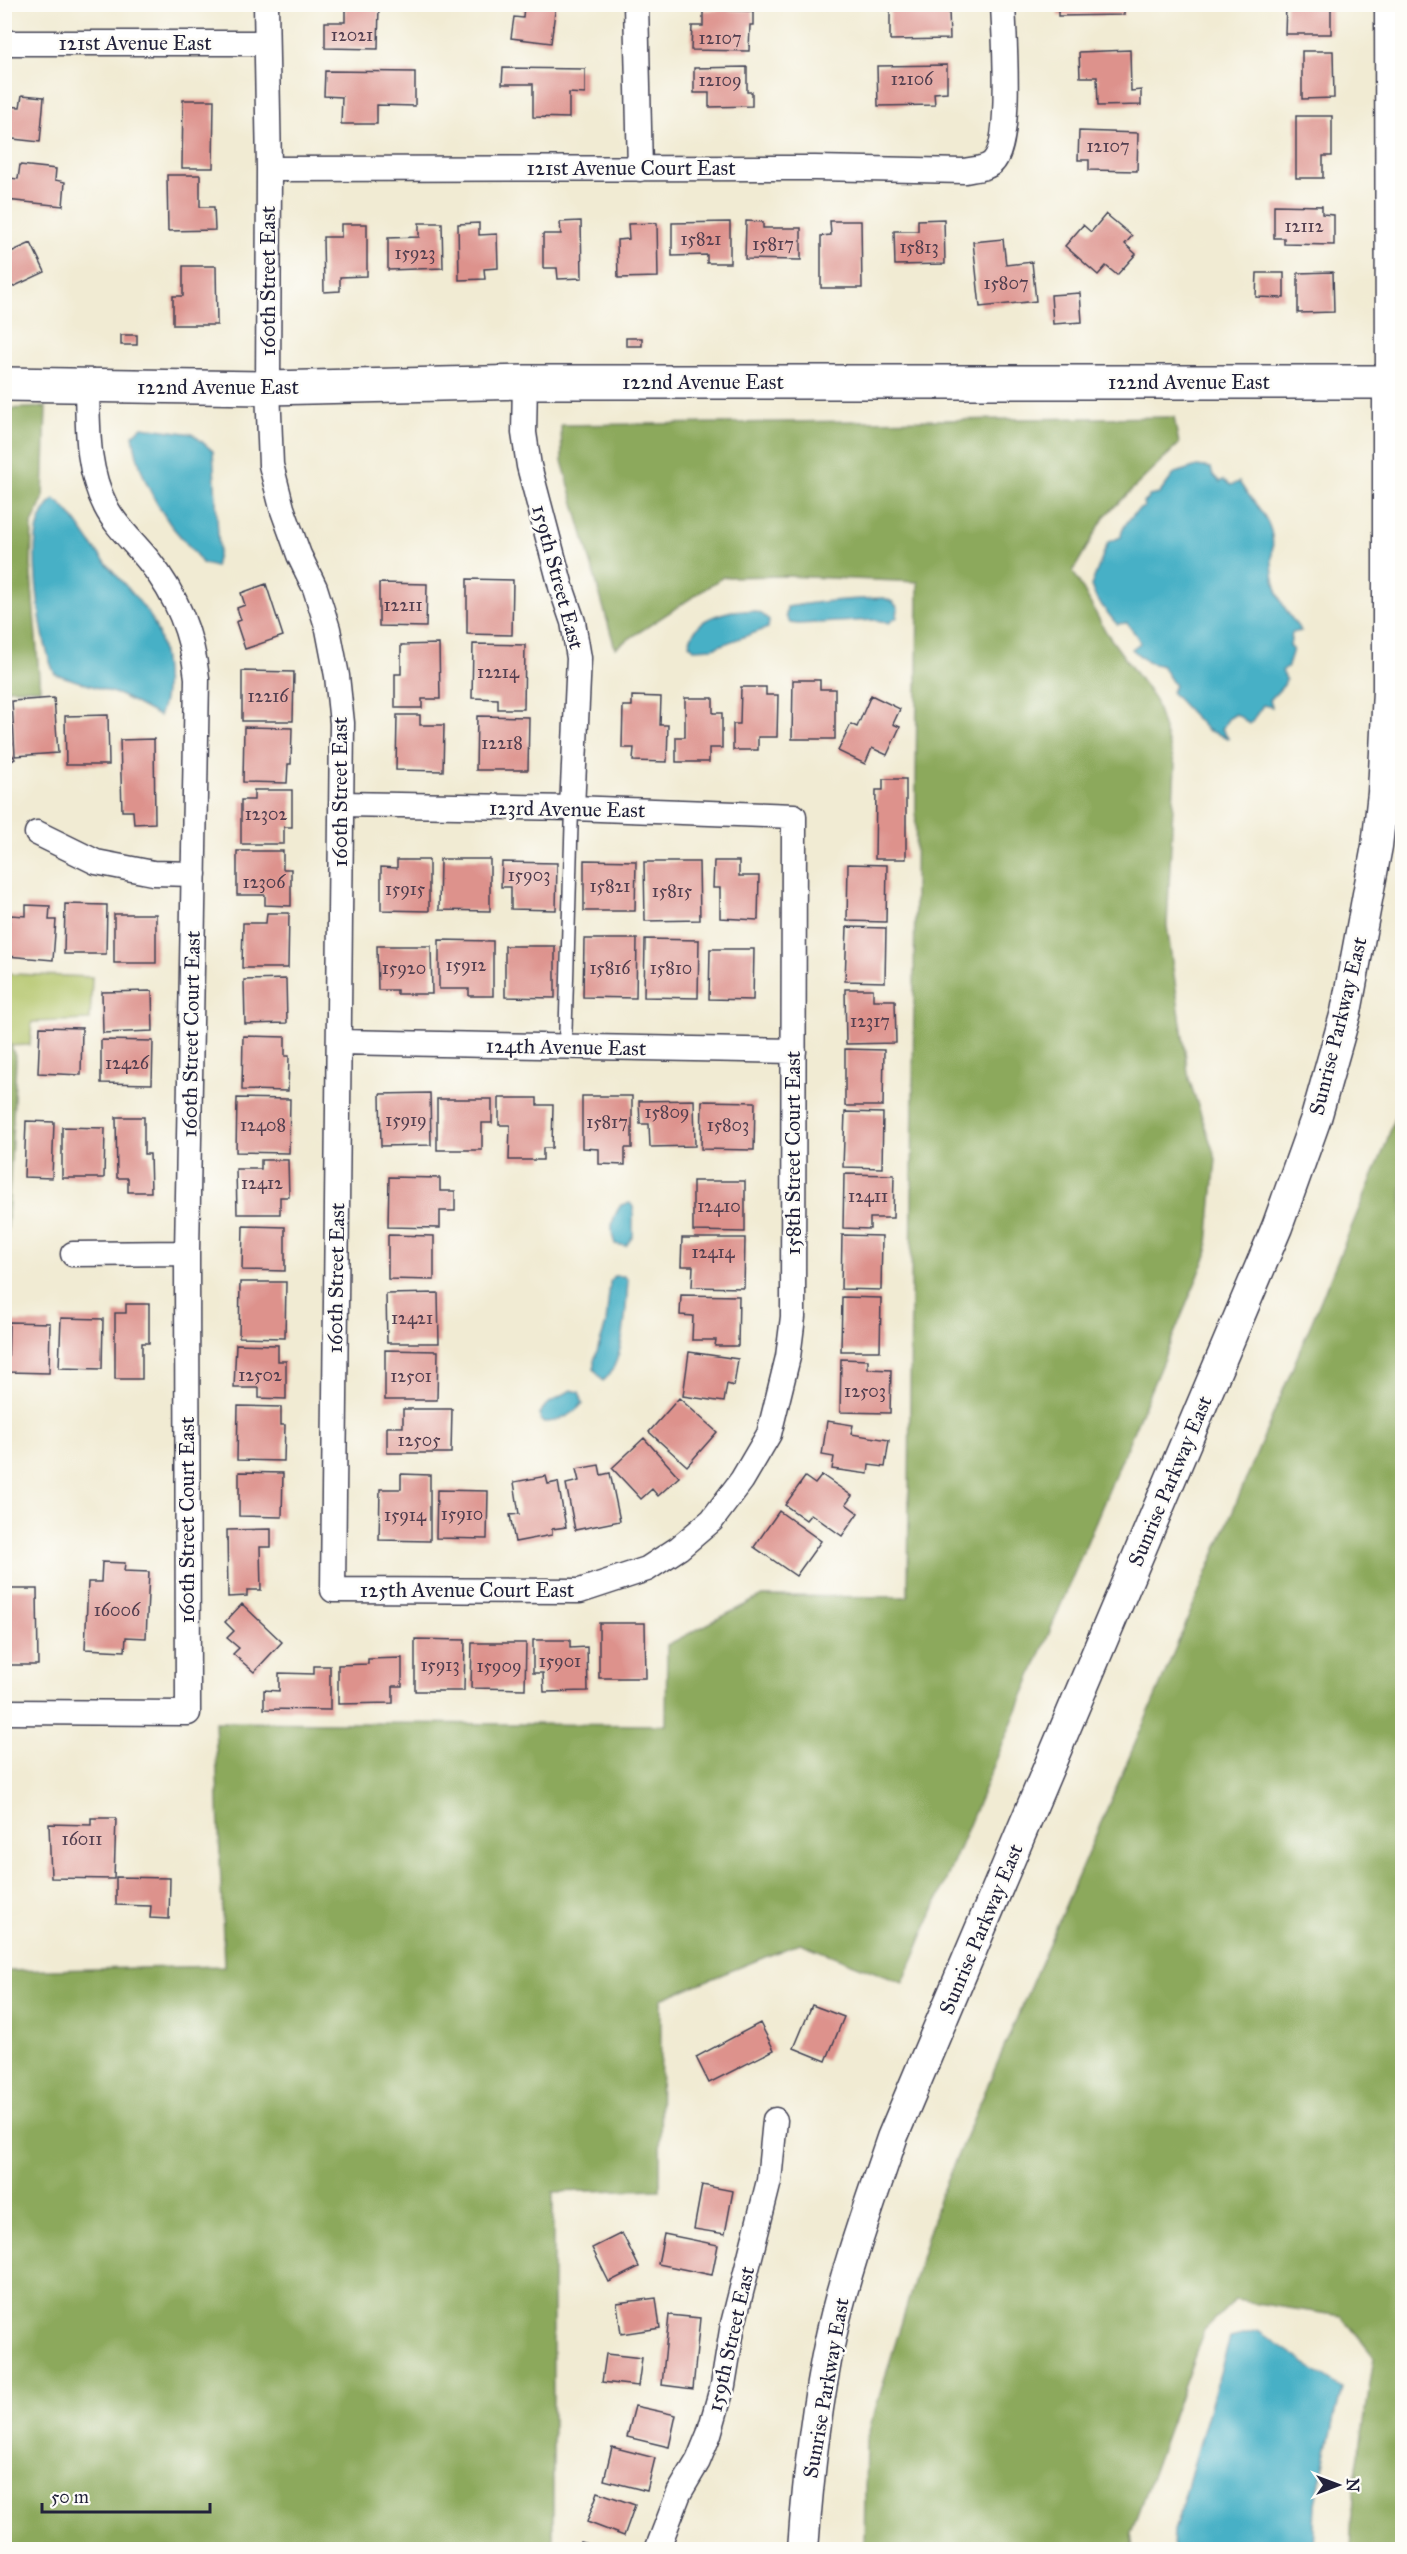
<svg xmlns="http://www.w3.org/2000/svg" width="1407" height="2554" font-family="'IM FELL Great Primer',serif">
<rect width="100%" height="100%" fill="#fdfcf7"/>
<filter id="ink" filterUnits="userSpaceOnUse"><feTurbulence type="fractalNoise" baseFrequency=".0167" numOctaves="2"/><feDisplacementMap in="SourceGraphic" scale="12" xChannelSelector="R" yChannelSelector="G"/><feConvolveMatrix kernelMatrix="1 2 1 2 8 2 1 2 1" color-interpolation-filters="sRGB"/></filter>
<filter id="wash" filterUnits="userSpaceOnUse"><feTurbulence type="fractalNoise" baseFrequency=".008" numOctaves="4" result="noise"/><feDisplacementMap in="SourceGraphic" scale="24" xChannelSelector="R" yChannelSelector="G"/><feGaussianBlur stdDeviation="1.35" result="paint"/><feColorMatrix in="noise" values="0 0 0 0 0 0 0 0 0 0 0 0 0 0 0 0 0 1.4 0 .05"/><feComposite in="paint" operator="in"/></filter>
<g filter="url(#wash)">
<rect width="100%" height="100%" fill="#f1ebd3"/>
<path fill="#b1c366" stroke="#6a7250" stroke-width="1.5" d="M4 970 12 974 92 977 90 1020 32 1022 30 1045 5 1046Z"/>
<path fill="#8ca95b" stroke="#57664b" stroke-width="1.5" d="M46 407 43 499 32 524 31 574 40 689H5V409Z
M1174 417 1179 444 1105 516 1073 571 1106 632 1155 700 1175 765 1167 926 1189 1079 1216 1159 1207 1255 903 1983 800 1943 661 1999 660 2189 553 2192V2549H5V1971L224 1966 215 1722 666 1725 667 1645 762 1596 908 1597 918 582 786 576 723 577 615 648 562 461 561 425Z
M4 1027 16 1059 7 1238 5 1240Z
M1402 1095V2549H1350L1353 2494 1374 2357 1342 2316 1235 2300 1204 2330 1131 2532 1133 2549H864L866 2440 940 2196 1150 1709 1384 1149Z"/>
<path fill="#47b0c6" stroke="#346980" stroke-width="1.5" d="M142 427 193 434 213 451 219 550 215 567 202 563C193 549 180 537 170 524 151 497 137 467 133 435Z
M1197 466 1211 468 1213 475 1220 482 1223 480 1231 485 1239 482C1249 498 1269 515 1272 536 1274 545 1271 555 1272 564 1274 593 1283 608 1301 631L1292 633 1290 646 1293 649 1288 666 1282 671 1286 679 1284 685 1270 700 1272 707 1263 705 1250 724 1236 714 1228 719 1222 729 1228 738 1207 730 1171 692 1175 686 1162 666 1147 662 1132 649 1140 643C1138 635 1131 630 1127 623L1117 624 1114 621 1096 598 1091 586 1108 542 1121 537C1121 527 1135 510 1144 507L1143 502 1148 500 1149 496 1159 494 1175 473Z
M54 499C72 511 84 535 98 553 114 574 133 592 148 613 165 637 171 691 159 716L120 695 55 674C41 647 30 557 38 527 41 515 46 508 54 499Z
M884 598 893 602 898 608 897 617 889 623 876 620 798 624 790 623 786 616 787 607C820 601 851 599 884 598Z
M732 611C745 611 761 608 769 621L768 628 713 648 694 649 689 644C695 621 711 616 732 611Z
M630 1203 633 1207V1236L626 1246 615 1244C609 1229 612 1218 621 1205Z
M614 1276H624L628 1280C626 1307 625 1364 603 1381L594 1369V1361L606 1324 610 1282Z
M571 1390 579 1392 583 1403C573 1415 558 1423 542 1422L539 1414 546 1405Z
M1258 2331 1342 2388 1315 2503 1313 2549H1173L1174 2532 1230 2338Z"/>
<g id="blocks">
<path fill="#dd928c" d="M345 4H379L378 49 325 48V22H345Z
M524 4H556L551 43 511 38 514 17 523 18Z
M890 4H937L938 11 949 10 950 39 890 40Z
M1058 4H1124V15L1058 16Z
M1286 4H1319V7H1331V34H1285Z
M703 10 753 11V25H750L749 51 691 50 692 26H703Z
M1130 50 1131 91 1141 90V105L1098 106 1097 77H1080L1079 52Z
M1302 51H1333L1334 98 1302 99Z
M947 65V92L934 93 935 105 878 106 877 66Z
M747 67V92H752V106L709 107V93H694V68Z
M503 68 585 69V94L569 93V118L533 117V84H502Z
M325 71 415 72V106L377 105V124H341L342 97 324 96Z
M22 95 44 97 40 142 4 138V106L20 107Z
M183 100H214L213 168H182Z
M1296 116H1332V156H1323V178H1296Z
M1079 131 1138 133 1137 171 1089 170V160H1078Z
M20 165 56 169 55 180 65 182 63 206 6 200 9 178 18 179Z
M167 175H200V207H214L215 230 168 231Z
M1274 205 1322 206V214L1334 215V245L1284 244V238H1274Z
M1106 214 1132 236 1125 244 1136 254 1117 275 1106 266 1098 275 1065 246 1083 225 1091 232Z
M944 219 945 264 895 265 894 231H918V220Z
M581 221 582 278 558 279 557 268H543V234H561L560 222Z
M746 221 763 222V228H801V260L745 259Z
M830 221H861L862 288H821V236L831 235Z
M730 222V263H707V255L672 256V223Z
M419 223H442L443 268 388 270V238L419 237Z
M479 223V235L497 234 498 268 484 269 485 279 459 280 458 224Z
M657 223 658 277 618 278 617 240 629 239 628 224Z
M341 224H367V276L340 277V291L324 292 323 237H341Z
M1003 239 1006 265 1032 262 1036 301 980 307 973 242Z
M31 243 45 272 4 291V255Z
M183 266H216L217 325H173V296H183Z
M1333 272 1334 312 1298 313V273Z
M1257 273H1284V298L1256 297Z
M1080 293 1082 322 1053 324 1051 295Z
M121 335H137V345H121Z
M626 338H642V346H626Z
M467 579 513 580 512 635 467 634Z
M379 583 427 584 426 627 379 626Z
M266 584 283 636 245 649 236 622 241 620 237 608 245 605 241 593Z
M439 644 440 699H422V708H395V674H401V645Z
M473 644 525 645 524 709H498V699L472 698Z
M242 671 294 672 293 721H242Z
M793 680H820V689H835V739H792Z
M741 687H766V695H778L777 737H758V750H733V724H740Z
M871 695 900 709 893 724 900 727 887 755 872 748 865 764 838 751 851 724 857 727Z
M632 696 661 697 660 725H668L667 762 633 761 634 748H622L623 706H632Z
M54 698 58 753 15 756 12 701Z
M685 698H713V713H722V748H709V762H676V737H685Z
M108 715 109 765H66L65 716Z
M397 715H420V725H444L443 771 396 770Z
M477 716 529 717 528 770H476Z
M244 727 292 728 291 764H288L287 783 243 782Z
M4 729 12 744 7 747 15 759 4 766Z
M154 739 155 823 134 824 133 811H122L120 740Z
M883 779H906V859H875L876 790H883Z
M254 790H292V827H284V844H241V800H254Z
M237 851H283V869H291V906L265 905V895H237Z
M440 859H490V911L439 910Z
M397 860H429V911L381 910V867L397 868Z
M584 860 636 861 635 911H584Z
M714 861H739V876H759L758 920 720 918V888H713Z
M502 862 557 863 556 910 511 909V887H501Z
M644 862H699L700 920 645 921Z
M848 864 887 865 886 922 847 921Z
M65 904 107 905 106 954H64Z
M26 905 50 906 49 920H56L53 960 7 956 10 915 26 916Z
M267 913H289L288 968H242L243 923H266Z
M114 914H156V963H114Z
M847 927 886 928 885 982 845 981Z
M584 939H637L636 998 583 997Z
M645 939 699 940 698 998 644 997Z
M439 940 493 941V996H469V989H439Z
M377 946H431L432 994H397V990H378Z
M505 946H555V998L505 997Z
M710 949H754L753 1000 709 999Z
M286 979 287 1023 245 1024 244 980Z
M845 989H873V1000H895L896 1043 846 1044Z
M152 991 153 1031 103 1033 102 992Z
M40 1027 82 1028 81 1075 38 1073Z
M243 1036 285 1037V1056H289L288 1091 242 1090Z
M101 1040 153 1041 152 1084 101 1083Z
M845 1049 884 1050 883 1106H845Z
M430 1093 431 1145 381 1146 380 1094Z
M582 1096H632V1148H625V1165L599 1164V1149L582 1148Z
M237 1098 290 1099 289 1153 236 1152Z
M499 1098H537V1105H553L552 1148H543V1160H509L510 1125H499Z
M437 1099H492V1123H482V1150H437Z
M694 1100 695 1146 650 1147 649 1124H640L639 1101Z
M702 1101 755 1102 754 1150 701 1149Z
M845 1112 883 1113 882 1168 843 1167Z
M116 1117H144V1154H150L151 1192H128V1178H117Z
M26 1121 54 1122 52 1178 24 1177Z
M62 1127 105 1128 104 1178H62Z
M261 1160H288L289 1197H280V1214H237L236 1169H261Z
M844 1174 894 1175 893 1218H870V1229L843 1228Z
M389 1177 440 1178V1191H455V1211H440V1228L388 1227Z
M693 1181H745V1232L693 1231Z
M243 1226 285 1227V1271L242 1270Z
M388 1235 434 1236V1280L388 1279Z
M842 1235 882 1236 881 1290 841 1289Z
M682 1238H745L744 1288 692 1287 693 1266H681Z
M240 1282H286L285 1338 239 1337Z
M438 1293 439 1343H387L386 1294Z
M681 1295 739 1296 738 1346H715L716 1340H692L693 1316 680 1315Z
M842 1297 881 1298 880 1351H841Z
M126 1304H149V1343H142V1379H115V1313H126Z
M61 1318 103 1319 102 1369 59 1368Z
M9 1322 50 1323 49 1373 8 1372Z
M4 1331H7V1359H4Z
M236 1344 278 1345V1361H286V1399L259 1398V1388H234Z
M385 1350 438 1351 437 1400H385Z
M689 1352 738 1359 734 1386 727 1384 724 1402 683 1396Z
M841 1359 868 1360V1369L891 1370 890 1413 840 1412Z
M679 1398 717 1432 687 1466 649 1432Z
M238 1406 281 1407V1425H285L284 1461 237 1460Z
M403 1409H452L451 1453H387V1427H403Z
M827 1421 853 1425 851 1434 889 1440 885 1467 869 1465 868 1474 832 1469 834 1457 822 1455Z
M644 1438 679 1477 658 1496 652 1489 641 1499 612 1468Z
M599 1465 601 1475 610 1473 620 1521 575 1530 566 1484 579 1481 576 1469Z
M239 1472 283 1473 282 1517 239 1516Z
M401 1474 430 1475V1541L379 1540 380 1489H401Z
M822 1475 852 1496 846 1504 858 1513 842 1536 811 1514 806 1520 785 1505 805 1477 815 1484Z
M546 1476 548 1484 558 1482 566 1527 552 1529V1535L515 1542 510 1515 519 1514 514 1482Z
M437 1490 488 1491 487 1539 436 1538Z
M779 1511 821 1541 796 1576 754 1547Z
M271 1529V1547H260L261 1590H247V1596L228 1597 227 1530Z
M102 1562 125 1563 124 1571 149 1572 146 1638 126 1637 125 1651 85 1649 88 1582H101Z
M4 1589H37L38 1665H4Z
M242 1604 282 1642 254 1672 233 1654 239 1648 227 1638 234 1631 225 1622Z
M599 1623H645L646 1678H599Z
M415 1639 465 1640 464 1691H415Z
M533 1640H570V1648L587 1647 588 1691 544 1692 543 1673H533Z
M472 1643H526L525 1689 471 1688Z
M402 1658V1686H393V1703L338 1704V1665L368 1664V1659Z
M314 1666H330V1710L264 1709V1690L279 1691V1673L314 1674Z
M91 1818H116L114 1879 51 1878 49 1824 91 1825Z
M116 1877 170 1878 169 1919 150 1918 151 1906 116 1905Z
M812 2005 844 2017 826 2061 794 2048Z
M760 2023 774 2050 709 2083 696 2057Z
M702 2185 733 2191 725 2234 694 2229Z
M622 2233 639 2267 609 2282 592 2248Z
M664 2234 718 2245 712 2275 658 2264Z
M656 2298 660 2328 621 2334 617 2303Z
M669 2315 700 2318 693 2389 662 2385Z
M606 2354 642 2358 638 2386 602 2382Z
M635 2406 676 2415 669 2447 627 2437Z
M612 2447 655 2458 647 2491 604 2480Z
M598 2492 635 2505 624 2536 587 2522Z
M581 2542 608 2549V2550H579Z"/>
</g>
</g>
<g filter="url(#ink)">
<use href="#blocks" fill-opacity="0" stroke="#414052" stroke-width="1.5"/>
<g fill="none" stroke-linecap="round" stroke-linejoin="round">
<defs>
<path id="service" d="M565 1047 572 808"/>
<path id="minor" d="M266 4 269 169 268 388 271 465 282 508 299 555 315 588 328 629 337 676 342 723 333 1590 580 1591 647 1569 679 1548 712 1520 742 1480 769 1434 788 1357 793 1317 794 816 572 808 341 804
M636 4 640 169
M1387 4 1388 382
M4 43H266
M269 169 815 168 965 171C974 169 985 169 992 163 1013 145 1004 34 1003 4
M525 382 524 433 529 466 561 587 573 622 579 658 572 808
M37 833 96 862 153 873 194 874
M339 1042 794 1051
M73 1254 187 1253
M4 1712 188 1713 187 1253 197 678C192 633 177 596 149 561 135 543 116 527 106 507 86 468 88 427 87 386
M657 2550 679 2493 698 2461 709 2434 723 2385 733 2324 769 2181 775 2120"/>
<path id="tertiary" d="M803 2550C808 2478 816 2406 831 2336 846 2268 870 2203 892 2138L1277 1227 1316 1118 1346 1012 1377 846 1383 793 1388 690V382"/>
<path id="secondary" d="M4 384 268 388 525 382H1402"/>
</defs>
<use href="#service" stroke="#414052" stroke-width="15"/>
<use href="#minor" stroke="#414052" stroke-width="27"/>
<use href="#tertiary" stroke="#414052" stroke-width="33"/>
<use href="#secondary" stroke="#414052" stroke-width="36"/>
<use href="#service" stroke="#fff" stroke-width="12"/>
<use href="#minor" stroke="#fff" stroke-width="24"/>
<use href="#tertiary" stroke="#fff" stroke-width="30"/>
<use href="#secondary" stroke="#fff" stroke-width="33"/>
</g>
</g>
<g text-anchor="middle" stroke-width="5" stroke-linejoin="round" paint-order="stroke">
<g font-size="18" fill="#513e4f">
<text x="352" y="41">12021</text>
<text x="720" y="44">12107</text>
<text x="912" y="85">12106</text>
<text x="720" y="86">12109</text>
<text x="1108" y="152">12107</text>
<text x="1304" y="232">12112</text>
<text x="701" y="245">15821</text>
<text x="773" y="250">15817</text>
<text x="919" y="253">15813</text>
<text x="415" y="259">15923</text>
<text x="1006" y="289">15807</text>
<text x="403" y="611">12211</text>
<text x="498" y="678">12214</text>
<text x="268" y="702">12216</text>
<text x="502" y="749">12218</text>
<text x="266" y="820">12302</text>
<text x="529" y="881">15903</text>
<text x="264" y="888">12306</text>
<text x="610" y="892">15821</text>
<text x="405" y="895">15915</text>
<text x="672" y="897">15815</text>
<text x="466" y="971">15912</text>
<text x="404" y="974">15920</text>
<text x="610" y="974">15816</text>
<text x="671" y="974">15810</text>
<text x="870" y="1027">12317</text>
<text x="127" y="1069">12426</text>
<text x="667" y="1118">15809</text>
<text x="406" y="1126">15919</text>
<text x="607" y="1128">15817</text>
<text x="263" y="1131">12408</text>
<text x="728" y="1131">15803</text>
<text x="262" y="1189">12412</text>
<text x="868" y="1202">12411</text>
<text x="719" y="1212">12410</text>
<text x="713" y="1258">12414</text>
<text x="412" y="1324">12421</text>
<text x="260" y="1381">12502</text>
<text x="411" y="1382">12501</text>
<text x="865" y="1397">12503</text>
<text x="419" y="1446">12505</text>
<text x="462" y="1520">15910</text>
<text x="405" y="1521">15914</text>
<text x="117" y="1616">16006</text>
<text x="560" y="1667">15901</text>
<text x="440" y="1671">15913</text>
<text x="499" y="1672">15909</text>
<text x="82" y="1845">16011</text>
</g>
<g font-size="21" fill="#22223b" stroke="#fdfcf7">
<text x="135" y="50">121st Avenue East</text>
<text x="631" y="175">121st Avenue Court East</text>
<text transform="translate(268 281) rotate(-90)" y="7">160th Street East</text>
<text x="703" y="389">122nd Avenue East</text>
<text x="1189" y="389">122nd Avenue East</text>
<text x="218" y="394">122nd Avenue East</text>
<text transform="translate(558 577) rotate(75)" y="7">159th Street East</text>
<text transform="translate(340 792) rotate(-90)" y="7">160th Street East</text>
<text transform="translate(567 809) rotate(1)" y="7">123rd Avenue East</text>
<text transform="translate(1338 1026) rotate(-76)" y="7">Sunrise Parkway East</text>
<text transform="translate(191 1034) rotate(-89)" y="7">160th Street Court East</text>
<text transform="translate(566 1047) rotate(1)" y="7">124th Avenue East</text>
<text transform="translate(793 1153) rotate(-90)" y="7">158th Street Court East</text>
<text transform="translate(336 1278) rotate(-89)" y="7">160th Street East</text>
<text transform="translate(1170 1481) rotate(-67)" y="7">Sunrise Parkway East</text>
<text transform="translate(187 1520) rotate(-90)" y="7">160th Street Court East</text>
<text x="467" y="1597">125th Avenue Court East</text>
<text transform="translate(981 1929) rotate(-67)" y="7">Sunrise Parkway East</text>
<text transform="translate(731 2339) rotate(-77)" y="7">159th Street East</text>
<text transform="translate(826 2388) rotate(-80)" y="7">Sunrise Parkway East</text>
</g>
</g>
<rect width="1407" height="2554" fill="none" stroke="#fdfcf7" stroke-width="24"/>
<g transform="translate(1338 2485) rotate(90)" stroke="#fdfcf7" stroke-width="4.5" paint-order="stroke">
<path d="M0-4.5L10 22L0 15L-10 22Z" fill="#22223b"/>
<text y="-9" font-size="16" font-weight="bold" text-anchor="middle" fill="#22223b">N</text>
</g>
<path d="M42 2503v9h168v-9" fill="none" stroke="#22223b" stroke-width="3"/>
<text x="51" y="2503" font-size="18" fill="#22223b" stroke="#fdfcf7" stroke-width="4.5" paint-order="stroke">50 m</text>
</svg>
